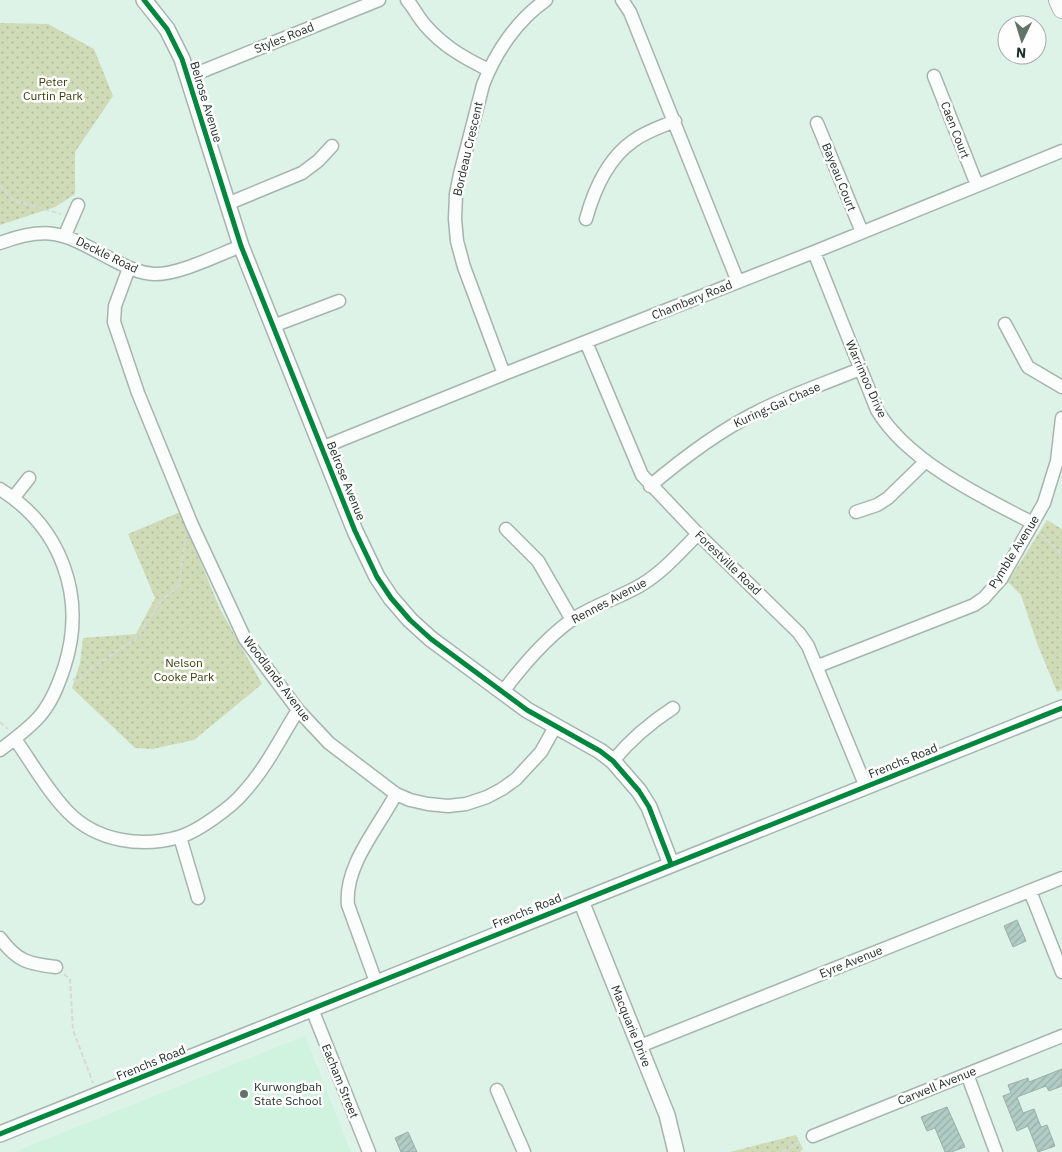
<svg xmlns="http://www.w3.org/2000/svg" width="1062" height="1152" font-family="'IBM Plex Sans',sans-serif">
<defs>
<pattern id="park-dots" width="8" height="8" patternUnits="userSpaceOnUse" patternTransform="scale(1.25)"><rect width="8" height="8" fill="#cedbb6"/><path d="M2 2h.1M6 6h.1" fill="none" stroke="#b0bc9c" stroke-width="1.8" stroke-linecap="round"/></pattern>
<pattern id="building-hatch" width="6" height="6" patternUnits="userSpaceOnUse" patternTransform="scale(1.25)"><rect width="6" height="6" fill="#b1ccc5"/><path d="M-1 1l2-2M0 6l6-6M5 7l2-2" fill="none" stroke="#98afa9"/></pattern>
</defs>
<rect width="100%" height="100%" fill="#def3e8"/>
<path fill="#d0f3e0" d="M305 1036 351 1152H14Z"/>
<path fill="url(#park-dots)" d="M0 23 48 24 94 49 113 96 75 152V194L55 207 0 225Z
M180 512 220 609 262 684 194 740 152 749 135 748 72 688 80 663 83 638 136 634 155 598 128 534Z
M1047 520 1062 529V690L1057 692 1037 643 1021 595 1008 582Z
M796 1135 803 1149 800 1152H730Z"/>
<path fill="url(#building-hatch)" stroke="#9caea8" d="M1017 920 1026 941 1013 947 1004 926Z
M1062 1069V1086L1049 1091 1046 1086 1017 1097 1023 1113 1034 1109 1041 1127 1047 1125 1055 1146 1038 1152 1028 1126 1017 1131 1003 1096 1011 1093 1008 1085 1028 1078 1029 1082Z
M947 1107 965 1147 951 1152H945L935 1128 927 1131 921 1117Z
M408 1132 417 1152H401L395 1138Z"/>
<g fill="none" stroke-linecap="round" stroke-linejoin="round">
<defs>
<path id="minor" d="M407 0C414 8 418 17 425 25 443 46 464 58 489 70
M622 0 630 12 738 282
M934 76 977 185
M188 77 379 0
M817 123 862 232
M227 204 302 173 318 161 332 146
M586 219C594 190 607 159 633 141 645 132 660 127 675 121
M65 235 78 205
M0 243C54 223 67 236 115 261 127 267 139 273 154 274 178 275 218 255 241 246
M814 252 877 410C907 461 982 497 1033 523
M129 268 115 306 114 322 138 393 192 525 245 639 298 710 329 743 396 794 410 800 428 804 448 806 466 804 487 797 502 789 516 779 541 752 555 727
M1005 324 1028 367 1062 387
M273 326 339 301
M586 342 642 475 698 534 799 633 808 646 866 787
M504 374 464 267 457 241 455 219 456 194 460 174 483 85C495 53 517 20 546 0
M321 448 504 374 814 252 1062 151
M650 486C683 458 719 431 757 412 790 395 826 383 860 369
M0 489C62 528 87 598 64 668 58 686 51 704 38 718 27 730 13 740 0 750
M14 497 29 478
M856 512 877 505 888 498 926 461
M506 529 538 561 572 620
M818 666 974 605 984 598 1001 579 1044 503 1057 461 1062 418
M502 693C522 666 543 641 570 621 591 606 619 598 641 585 664 571 680 552 698 534
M15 739C32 763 48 792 69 813 97 841 141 848 179 837 197 832 232 807 244 792 266 768 281 737 298 710
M613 761C630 740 650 723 673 708
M180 837 198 898
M1030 891 1062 972
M0 938C17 961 28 964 56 967
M376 982 348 905C344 866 378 828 396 794
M312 1009 369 1152
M640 1046 1062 878
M967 1074 996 1152
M497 1090 524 1152
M813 1136 1062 1036"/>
<path id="tertiary" d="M144 0 167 29 182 59 241 246 355 531 377 577 391 598 410 620 431 639 527 710 600 751 613 761 639 791 649 807 671 864
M581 901 667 1115 676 1152
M0 1134 1062 708"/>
<path id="secondary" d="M1058 0 1062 9"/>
</defs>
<use href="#minor" stroke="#a5b5ad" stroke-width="15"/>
<use href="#tertiary" stroke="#a5b5ad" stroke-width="18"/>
<use href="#secondary" stroke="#a5b5ad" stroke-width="20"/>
<path stroke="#d5dad7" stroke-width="2" stroke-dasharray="5 2.5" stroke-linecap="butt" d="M0 185 13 200 61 214
M1041 534 1062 555
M73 679 78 681 90 669 136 639 161 601 179 586 185 539
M0 722 8 729
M64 974 70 979 73 1030 93 1083
M782 1152 802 1141"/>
<use href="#minor" stroke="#fafdfc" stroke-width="12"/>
<use href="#tertiary" stroke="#fafdfc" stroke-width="15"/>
<use href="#secondary" stroke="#fafdfc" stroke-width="18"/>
<defs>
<path id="cycleway" d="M144 0 167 29 182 59 241 246 355 531 377 577 391 598 410 620 431 639 527 710 600 751 613 761 639 791 649 807 671 864
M0 1134 1062 708"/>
</defs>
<use href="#cycleway" stroke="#fefefe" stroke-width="8"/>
<use href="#cycleway" stroke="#00873e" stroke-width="5"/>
</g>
<circle fill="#617269" stroke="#fefefe" stroke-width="2" cx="244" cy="1094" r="5"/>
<g text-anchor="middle" stroke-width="5" stroke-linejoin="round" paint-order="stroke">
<g font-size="12" fill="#1d2c24" stroke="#fefefe">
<text transform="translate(284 38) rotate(-22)" y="4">Styles Road</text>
<text transform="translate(206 102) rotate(73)" y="4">Belrose Avenue</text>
<text transform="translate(955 130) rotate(69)" y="4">Caen Court</text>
<text transform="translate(468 149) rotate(-77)" y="4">Bordeau Crescent</text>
<text transform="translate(839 177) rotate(68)" y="4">Bayeau Court</text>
<text transform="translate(107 255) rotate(26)" y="4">Deckle Road</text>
<text transform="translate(692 300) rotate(-22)" y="4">Chambery Road</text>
<text transform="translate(866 379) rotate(66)" y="4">Warrimoo Drive</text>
<text transform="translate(777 405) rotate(-24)" y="4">Kuring-Gai Chase</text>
<text transform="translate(346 481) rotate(68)" y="4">Belrose Avenue</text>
<text transform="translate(1014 552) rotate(-58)" y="4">Pymble Avenue</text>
<text transform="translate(728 563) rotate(44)" y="4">Forestville Road</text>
<text transform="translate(609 601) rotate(-28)" y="4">Rennes Avenue</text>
<text transform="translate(277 679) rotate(53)" y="4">Woodlands Avenue</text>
<text transform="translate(903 761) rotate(-22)" y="4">Frenchs Road</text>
<text transform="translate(527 911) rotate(-22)" y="4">Frenchs Road</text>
<text transform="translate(851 962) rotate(-22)" y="4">Eyre Avenue</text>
<text transform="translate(631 1026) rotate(68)" y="4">Macquarie Drive</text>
<text transform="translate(151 1063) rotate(-22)" y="4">Frenchs Road</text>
<text transform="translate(340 1081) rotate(68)" y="4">Eacham Street</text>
<text transform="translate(937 1086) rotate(-22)" y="4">Carwell Avenue</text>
</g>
<g font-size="12" fill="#3d400b" stroke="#fefefe">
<text x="53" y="86">Peter<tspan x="53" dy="14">Curtin Park</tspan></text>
<text x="184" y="667">Nelson<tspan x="184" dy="14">Cooke Park</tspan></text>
</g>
<g font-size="12" fill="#1d2c24" stroke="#fefefe" text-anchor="start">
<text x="254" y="1091">Kurwongbah<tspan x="254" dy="14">State School</tspan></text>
</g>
</g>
<g transform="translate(1022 40) rotate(184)"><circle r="24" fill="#fefefe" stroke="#a4aaa7"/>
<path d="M0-4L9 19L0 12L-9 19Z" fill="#617269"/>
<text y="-8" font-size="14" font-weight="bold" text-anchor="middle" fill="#1d2c24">N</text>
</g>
</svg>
